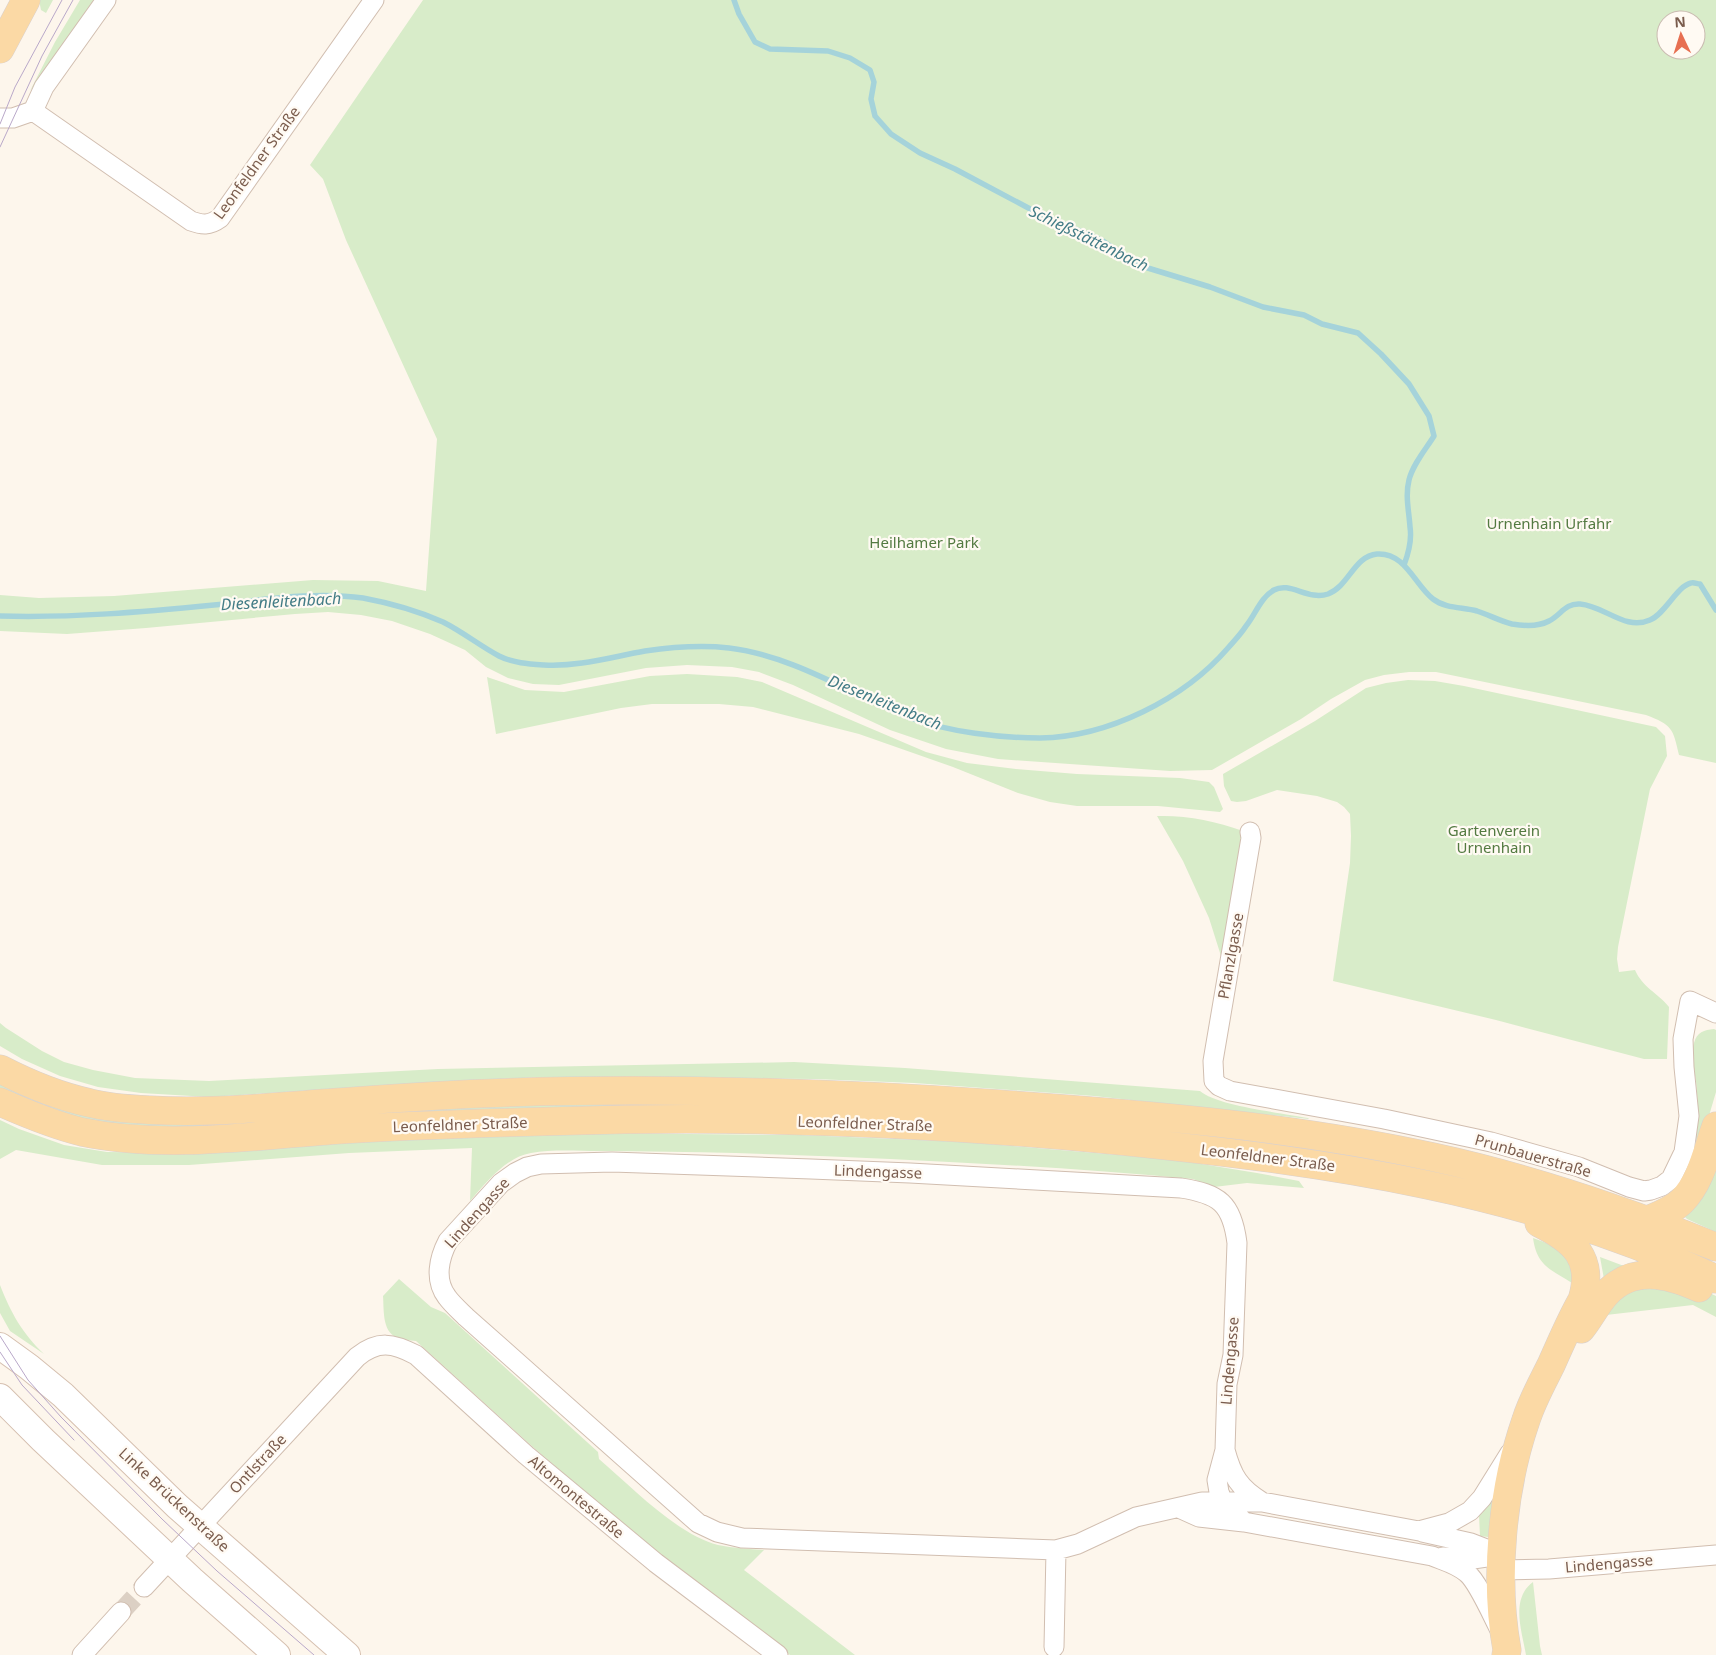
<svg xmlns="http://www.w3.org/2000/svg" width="1716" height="1655" font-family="'Noto Sans',sans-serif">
<rect width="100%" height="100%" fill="#fdf6ec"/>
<path fill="#d8ecc9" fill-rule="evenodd" d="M39 0H53L46 13 41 10Z
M80 0H94L30 91 55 42Z
M423 0H1716V763L1679 755C1673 728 1672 725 1646 715L1436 672H1409L1384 675 1365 680 1331 699 1301 719 1212 770 1170 771 998 759 946 749 890 730 793 685 759 672 732 667 687 665 646 668 559 685 533 684 508 678 486 667 465 650 430 634 392 621 361 615 328 612 295 614 146 628 67 634 0 631V595L39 598 114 596 313 580 378 581 426 591 437 439 346 240 323 179 310 165ZM1666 20H1696V50H1666Z
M687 674 737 677 762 682 926 752 967 763 1016 769 1077 774 1180 778 1209 782 1214 787 1223 809 1220 812 1158 806H1077L1050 802 1018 793 953 767 859 734 753 707 719 704H652L621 708 496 734 487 677 525 690 564 692 650 676Z
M1408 680 1435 681 1464 686 1656 727 1665 736 1667 756 1650 789 1618 947 1617 959 1619 972 1635 970C1643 988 1657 992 1669 1007L1667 1059H1644L1496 1020 1333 981 1350 863 1351 836 1350 814 1344 807 1337 802 1317 796 1277 790 1246 801 1237 802 1231 801 1224 786 1223 774 1315 721 1366 688 1386 683Z
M1157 816C1186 815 1215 821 1243 831L1221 956 1209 918 1183 861Z
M0 1023 6 1028 42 1051 64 1062 93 1070 135 1078 209 1081 438 1069 794 1062 905 1068 1200 1091C1217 1106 1283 1113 1308 1118L1309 1119 1094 1096 914 1083 815 1079 542 1077 420 1083 209 1097 141 1093 98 1087 60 1076 22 1059 0 1046Z
M1714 1029 1716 1030V1092L1703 1136 1684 1187 1670 1193C1699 1164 1700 1120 1696 1081 1694 1069 1690 1055 1694 1043 1697 1032 1704 1030 1714 1029Z
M0 1084 46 1104 418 1109 551 1104 694 1103 1009 1115 1262 1140 1412 1165 1411 1170 1207 1138 147 1127C121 1125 94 1122 69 1116 46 1110 22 1099 0 1088Z
M0 1120 19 1129 64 1145 107 1152 188 1153 414 1139 585 1133 801 1135 966 1142 1177 1160 1257 1173 1299 1181 1304 1188 1247 1183 1214 1187 1193 1179C1041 1165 888 1158 736 1153 690 1152 645 1151 599 1151 578 1151 552 1149 531 1153 506 1157 486 1183 470 1201L472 1148 349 1153 189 1165H102L16 1150 0 1159Z
M1716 1156V1232L1687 1219 1685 1217Z
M1533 1238C1555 1245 1574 1257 1572 1283 1550 1269 1537 1266 1533 1238Z
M1600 1257 1624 1266 1604 1279Z
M399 1279 431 1307 445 1313 598 1452 599 1459C632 1487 676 1534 718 1545 733 1548 749 1549 764 1550L744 1570 855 1655H790L630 1530 534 1448 416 1341C410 1340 401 1340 396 1337 382 1331 384 1309 383 1296Z
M1684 1281 1716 1296V1317L1693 1305 1606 1315 1612 1298 1633 1286Z
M0 1285C11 1313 22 1333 44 1354L10 1331 0 1313Z
M1495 1495 1488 1537 1480 1536 1479 1515Z
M1533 1582 1540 1646 1542 1655H1526C1522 1631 1510 1599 1533 1582Z"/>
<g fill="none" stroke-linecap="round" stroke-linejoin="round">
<path stroke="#a5d3da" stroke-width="5.5" d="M734 0 739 14 755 42 770 49 828 51 850 58 870 70 874 82 871 99 875 116 891 134 920 153 955 169 1034 211 1103 241 1138 265 1210 287 1263 307 1304 315 1322 324 1358 333 1381 354 1409 384 1429 416 1434 436C1426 449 1413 464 1409 480 1405 496 1409 511 1410 527 1412 540 1409 552 1404 565
M0 616C72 618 143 612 214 605 263 600 314 591 363 598 390 603 418 611 443 622 463 632 480 646 499 656 513 663 529 664 544 665 579 667 611 657 645 651 673 647 701 645 729 648 794 656 851 694 911 718 948 732 1001 738 1040 738 1108 737 1184 699 1228 648 1234 641 1241 634 1246 626 1255 615 1261 597 1274 590 1290 581 1308 601 1328 594 1349 586 1354 556 1377 554 1405 552 1415 585 1433 599 1446 609 1463 607 1477 611 1489 615 1500 621 1512 624 1524 626 1538 627 1549 621 1561 615 1565 603 1580 604 1605 606 1625 631 1650 620 1665 614 1677 586 1691 583 1694 582 1697 584 1700 584L1716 610"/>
<path stroke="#dcd0c4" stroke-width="19" stroke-dasharray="19 9" stroke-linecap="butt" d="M121 1612 144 1587"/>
<defs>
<path id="street" d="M33 111 191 221C202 225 209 226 220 218L374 0
M0 118H13L33 111 44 87 106 0
M1250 832 1251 838 1213 1061 1214 1081 1219 1086 1230 1091 1384 1119 1491 1142 1579 1167 1629 1187 1644 1191 1651 1190 1662 1186 1671 1179 1684 1152 1689 1116 1684 1067 1683 1039 1690 1001 1716 1013
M1225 1450C1232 1476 1239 1488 1262 1502
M1179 1508 1199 1517 1244 1522 1432 1556C1444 1561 1457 1564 1467 1573 1478 1582 1493 1617 1500 1630
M1244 1522 1223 1502 1219 1492 1217 1480 1225 1450 1227 1384 1233 1355 1237 1243C1232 1203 1219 1194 1181 1188L910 1173 811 1169 612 1162 541 1164 527 1167 515 1173 501 1183 448 1241C439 1258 434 1280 447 1297 452 1304 460 1311 466 1317L698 1523 717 1532 742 1538 1056 1550 1078 1544 1136 1517 1202 1502H1262L1419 1531 1449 1523 1470 1511 1482 1498 1510 1453
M1422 1532 1471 1543 1502 1555
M1443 1557 1473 1559 1500 1555
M1501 1570 1549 1569 1716 1555
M144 1587 357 1357C378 1340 393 1343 416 1355L526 1455 656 1563 778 1655
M1054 1647 1056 1550
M82 1655 121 1612"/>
<path id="secondary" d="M0 1346 29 1367 63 1395 177 1506 347 1655
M0 1397 43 1440 192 1580 277 1655"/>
<path id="primary" d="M0 49 26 0
M0 1069C29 1084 58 1096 90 1103 109 1108 130 1109 150 1110 214 1114 279 1106 343 1102 418 1096 494 1092 570 1091 713 1089 856 1094 999 1104 1144 1114 1290 1126 1433 1157 1530 1178 1624 1210 1716 1247
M0 1102C27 1114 54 1125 82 1132 164 1149 253 1136 335 1130 411 1125 487 1123 563 1121 749 1115 937 1123 1122 1141 1329 1162 1526 1190 1716 1279
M1648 1220C1660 1215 1673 1210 1682 1201 1701 1182 1707 1151 1716 1126
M1581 1329C1590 1318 1596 1305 1606 1294 1633 1265 1667 1274 1699 1288
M1506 1655 1507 1650C1494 1579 1502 1489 1526 1420 1532 1401 1542 1383 1551 1365 1561 1343 1570 1321 1582 1300 1595 1258 1573 1240 1539 1223"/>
</defs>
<use href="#street" stroke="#d1beb0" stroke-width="21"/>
<use href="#secondary" stroke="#d6c0b0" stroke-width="28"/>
<use href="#primary" stroke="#dad1cd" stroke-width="29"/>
<use href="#street" stroke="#fff" stroke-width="19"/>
<use href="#secondary" stroke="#fff" stroke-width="26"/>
<use href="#primary" stroke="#fbd9a5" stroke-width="28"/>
<path stroke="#b9a8c9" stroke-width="1" d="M0 124 15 87 62 0
M0 147 42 56 73 0
M0 1336 28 1380 61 1417 162 1519 217 1571 314 1655
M0 1352 22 1385 74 1440"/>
</g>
<g text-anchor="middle" stroke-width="4.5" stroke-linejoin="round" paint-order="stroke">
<g font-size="15" fill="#7a5c4d" stroke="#fffaf3">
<text transform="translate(257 163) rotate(-54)" y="5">Leonfeldner Straße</text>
<text transform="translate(1231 956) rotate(-80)" y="5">Pflanzlgasse</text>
<text transform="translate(865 1124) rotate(2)" y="5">Leonfeldner Straße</text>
<text transform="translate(460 1125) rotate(-2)" y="5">Leonfeldner Straße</text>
<text transform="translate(1533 1156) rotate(16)" y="5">Prunbauerstraße</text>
<text transform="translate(1268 1158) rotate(7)" y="5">Leonfeldner Straße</text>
<text transform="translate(878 1172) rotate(2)" y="5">Lindengasse</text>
<text transform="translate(477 1213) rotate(-48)" y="5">Lindengasse</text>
<text transform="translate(1230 1361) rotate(-85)" y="5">Lindengasse</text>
<text transform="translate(258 1464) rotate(-47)" y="5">Ontlstraße</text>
<text transform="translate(576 1497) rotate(40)" y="5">Altomontestraße</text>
<text transform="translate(174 1500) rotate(43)" y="5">Linke Brückenstraße</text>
<text transform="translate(1609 1564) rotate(-5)" y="5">Lindengasse</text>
</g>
<g font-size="15" fill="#537a41" stroke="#fffaf3">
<text x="1549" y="529">Urnenhain Urfahr</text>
<text x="924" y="548">Heilhamer Park</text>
<text x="1494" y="836">Gartenverein<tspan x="1494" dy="17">Urnenhain</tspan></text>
</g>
<g font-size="16" font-style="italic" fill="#437c86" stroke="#fffaf3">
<text transform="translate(1089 238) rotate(26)" y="6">Schießstättenbach</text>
<text transform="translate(281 601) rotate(-3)" y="6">Diesenleitenbach</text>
<text transform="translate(885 702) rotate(22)" y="6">Diesenleitenbach</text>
</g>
</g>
<g transform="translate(1681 35) rotate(356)"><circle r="24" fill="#fffaf3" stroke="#cabbb1"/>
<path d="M0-4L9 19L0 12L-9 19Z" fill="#e76f51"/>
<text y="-8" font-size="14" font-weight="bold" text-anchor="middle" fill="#7a5c4d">N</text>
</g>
</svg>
